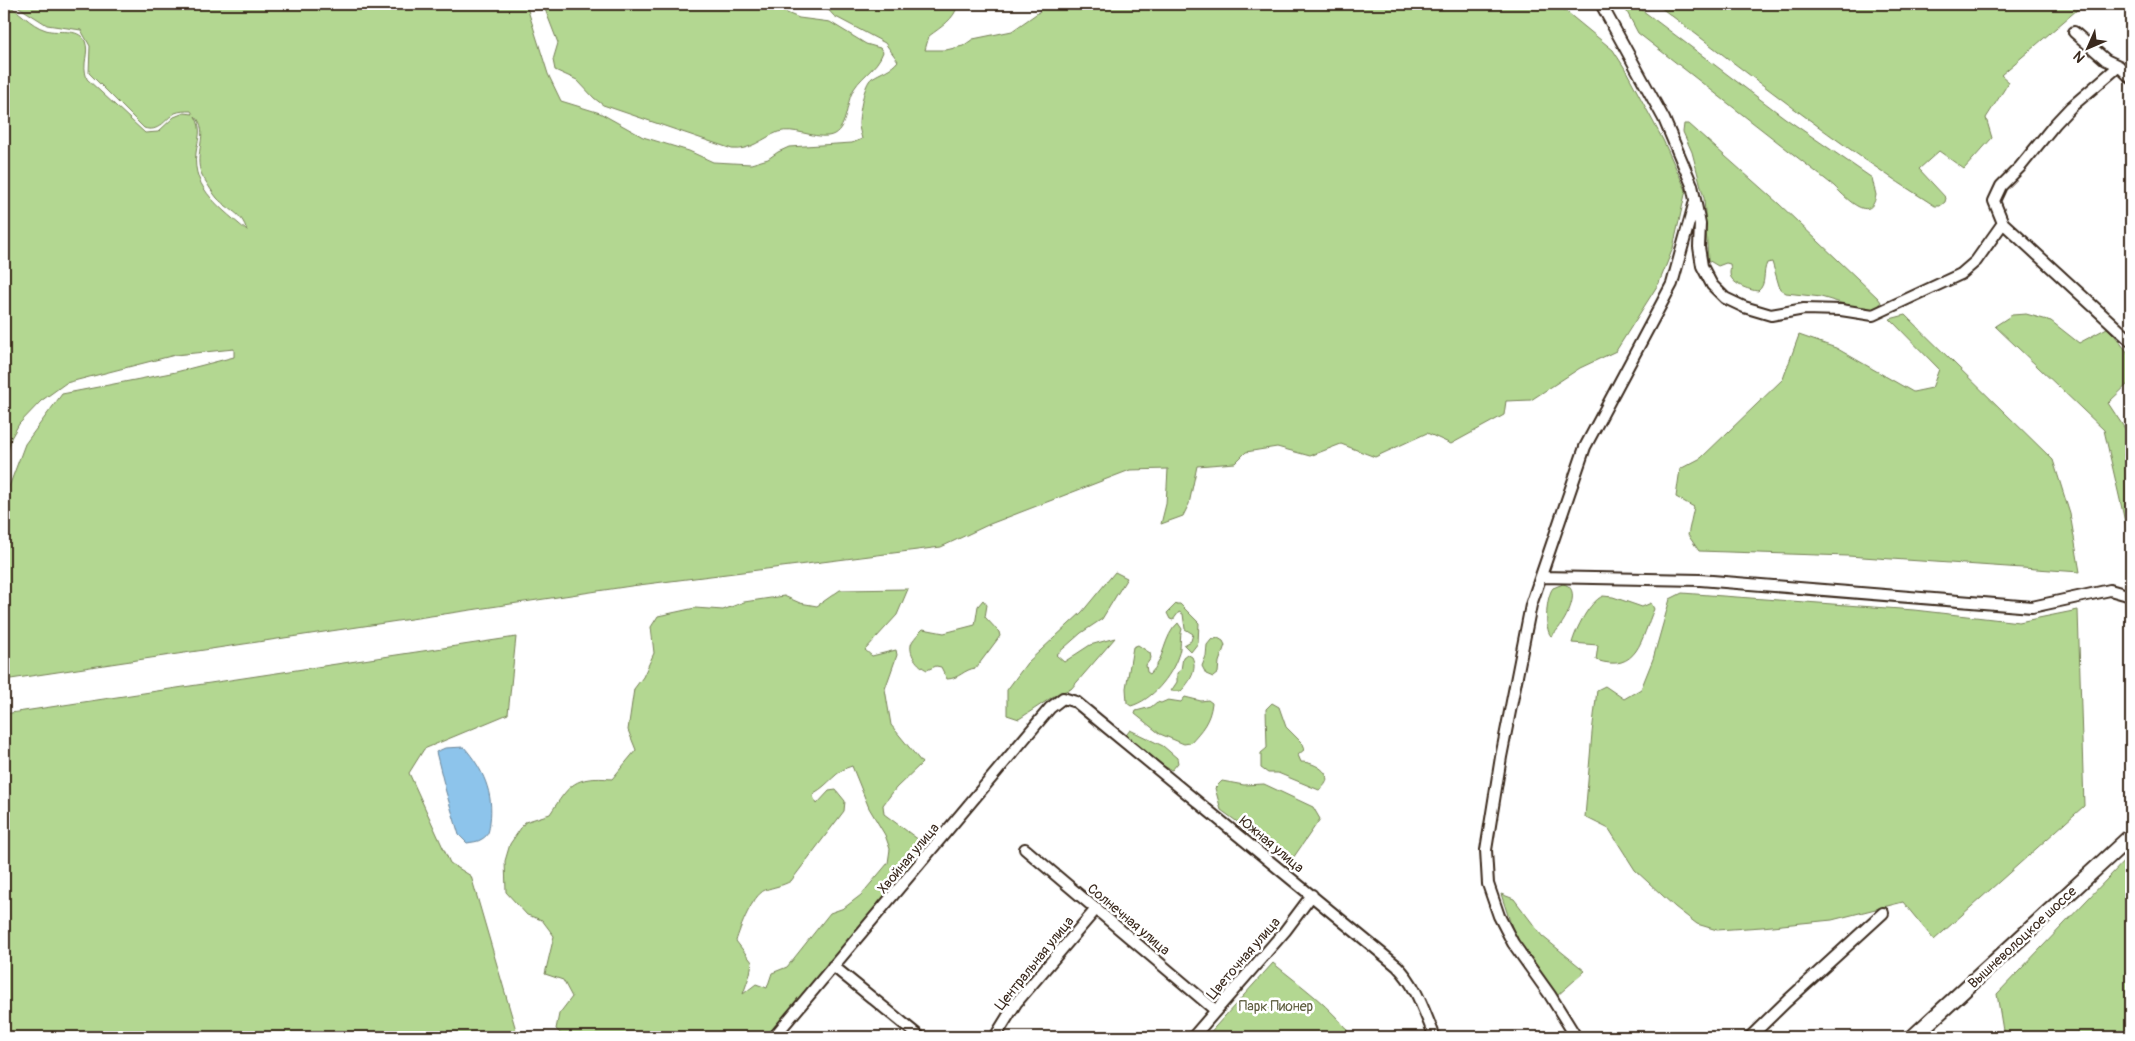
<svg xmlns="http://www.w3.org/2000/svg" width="2135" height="1041" font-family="Pangolin,sans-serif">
<rect width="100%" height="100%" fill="#fff"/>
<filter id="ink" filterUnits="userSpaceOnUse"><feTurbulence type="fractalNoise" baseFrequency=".02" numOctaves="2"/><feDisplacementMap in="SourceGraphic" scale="10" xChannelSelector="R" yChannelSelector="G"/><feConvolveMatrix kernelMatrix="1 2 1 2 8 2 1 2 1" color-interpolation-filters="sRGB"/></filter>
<g filter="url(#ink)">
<path fill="#b3d791" stroke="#778058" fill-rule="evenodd" d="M4 4C19 9 29 25 46 30 58 34 78 27 85 41 90 54 81 62 87 79L145 133 158 132 174 117 184 113 193 114 191 111C185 111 180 111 175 113 164 120 159 133 144 128L89 73 90 46 81 30 47 25 14 4H526L548 74 561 101 600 113 643 137 689 151 713 162 751 164 768 159 778 152 789 147 852 143 862 139C861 134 859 129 859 124 859 114 864 83 872 78 881 72 891 70 898 61L885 43 834 16 823 4 782 8 773 4H958C955 19 941 27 929 36L925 50H946L963 46 973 39 1012 31 1039 12 1041 7 1027 4H1557L1613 50 1624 67 1663 140 1686 190 1673 248 1659 283 1616 351 1580 368 1531 400 1506 401 1504 415 1451 444 1427 433 1375 457 1341 444 1310 456 1277 447 1246 452 1235 463 1197 466 1189 504 1183 516 1161 524 1166 504 1168 469 1130 470 990 524 941 547 631 586 4 680V500L25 444 62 394 176 372 234 357V349L175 355 66 383 41 401 19 424 11 438 4 469ZM195 116C211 132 192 155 202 175 206 182 212 192 217 198 229 211 242 212 247 231 224 210 191 190 196 153 198 137 203 131 195 116Z
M543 4H765L799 18 830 22 866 44 880 48 883 52C877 70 857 78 851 95 846 108 846 134 828 136 811 138 795 127 778 132 763 138 750 151 732 149L603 105 594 98 577 80 555 70 553 60 558 43Z
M1634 4 1785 118 1872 178 1876 195C1871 226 1844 196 1834 186L1638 33 1626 10 1628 5Z
M1656 4H2084L2001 75 2009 82 1986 118 1992 138 1964 169 1939 151 1919 169 1946 198 1945 202 1940 206H1935C1837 145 1747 72 1656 4Z
M1684 124H1689L1779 204 1878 298 1881 302 1877 311 1858 308 1821 297 1786 293 1780 289 1772 262 1767 263C1762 273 1767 284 1758 291 1749 290 1730 284 1730 273 1730 270 1731 267 1730 264L1726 263 1718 266 1708 260 1704 198 1692 152 1683 132Z
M2026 314 2051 321 2079 343 2107 328 2115 336 2131 357V381L2108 403 2131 438 2124 455 2131 467V548L2104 430 1995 326 2012 315Z
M1905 315 2053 460 2070 514 2080 572 1848 556 1699 551 1688 535 1694 507 1676 497 1680 469 1701 458 1783 379 1799 335 1836 348 1913 392 1932 388 1939 369 1890 319Z
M1115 572 1127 578 1102 619 1081 633 1056 655 1064 662 1090 645 1115 638 1071 689 1057 694 1019 719 1007 715V690L1027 663 1082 612Z
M1563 584C1586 588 1561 630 1551 636 1544 629 1546 596 1553 588Z
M908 589 897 615 865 650 872 656 896 650 897 655 885 689 891 725 922 763 896 788 883 805 884 814 927 846 769 1037H564L556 1029 559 1014 572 997 563 980 545 974 554 936 542 920 527 915 506 892 505 861 510 844 525 822 550 814C570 784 574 776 612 779L636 750 628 730 634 689 643 677 654 653 651 627 658 616 695 608 723 610 744 602 784 596 800 603 817 606 840 590ZM852 766 869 808 885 835 890 849 888 863 861 895 844 908 830 913 787 967 772 973 767 988 756 984 743 994 750 974 752 962 736 941C740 928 752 896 765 890 774 887 782 886 791 881L844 811 845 801 836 790 829 791 817 804 813 797 814 793C829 785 836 770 852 766Z
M1682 593 1914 610 2019 622 2078 610 2084 806 1934 940 1903 902 1832 920 1762 927 1717 930 1697 924 1675 907 1635 870 1609 829 1585 817 1592 733 1597 690 1605 686 1624 699 1641 689 1653 659 1670 599Z
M1603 596 1613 597 1642 607 1651 603 1654 609C1641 639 1638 674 1596 660L1598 645 1572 643C1576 629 1589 602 1603 596Z
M983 600 987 605 985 617 999 632 1000 636 976 668C964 669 959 679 947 679L941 667 936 666 927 670C918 666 907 653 912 642 915 637 919 633 923 629L944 633 975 625 978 606Z
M1176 604H1180L1199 623 1198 643 1191 652 1184 645 1191 641 1193 634 1185 629 1183 614 1179 612 1173 620 1170 619 1167 613Z
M1178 623 1182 629C1179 638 1182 647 1178 656 1171 677 1152 700 1131 706L1127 703 1126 688 1133 647 1138 645 1150 653 1151 658 1146 665 1147 672 1150 674C1165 660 1163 636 1178 623Z
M516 637 508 714 424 749 409 773 450 863 471 876 518 1037H4V714Z
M1218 638 1223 641 1225 645 1219 662 1218 673 1213 677 1206 674 1202 666 1206 656 1207 645 1211 640Z
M1187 654 1192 657C1198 669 1190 682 1181 691H1171L1177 682V673L1181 670 1183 657Z
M1185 697 1201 701 1208 700 1212 703C1210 721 1202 730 1190 743L1184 744 1160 734 1135 714 1136 711 1151 707 1157 702 1161 703 1168 700 1181 702Z
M1272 703 1279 707 1286 727 1303 744 1305 749 1298 755 1301 762C1316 762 1339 776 1319 790L1278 773H1268L1261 768V753L1267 748 1266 709Z
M1130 730 1163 746 1177 758 1178 763 1172 770 1163 766 1124 738Z
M1222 781 1244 785 1264 784 1313 807 1320 819 1291 861 1221 810 1215 788Z
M2131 854V1037H2004L1997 994Z
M1501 894 1514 899 1542 936 1585 971 1557 996 1518 946Z
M1273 963C1301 986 1332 1007 1352 1037H1206Z"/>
<path fill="#8dc4eb" stroke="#6c8699" d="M464 747C483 769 494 793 490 822 489 830 489 835 482 839 478 842 472 842 467 843L459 835 446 792 436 752 445 748Z"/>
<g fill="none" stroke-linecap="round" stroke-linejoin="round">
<defs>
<path id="minor" d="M1601 4 1664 119 1692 185 1700 224 1699 247 1702 266 1712 285 1725 298 1744 307 1771 315 1804 309 1841 310 1873 315 1961 274 1976 261 2003 223
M2074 32 2106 60 2119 66 2131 78
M2119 66 2071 107 2055 124 2020 167 2001 186 1994 201 2003 223 2131 341
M1541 577 1700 580 2032 607 2110 590 2131 596
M1025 849 1215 1010
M833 966 920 1037
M774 1037 1050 708 1063 698 1076 702 1397 966C1417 986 1424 1012 1435 1037
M995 1037 1016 1003 1097 908
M1193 1037 1285 931 1312 895
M1576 1037 1550 995 1513 943 1499 916 1488 884 1486 850 1501 757 1531 605 1585 447 1672 284 1695 201
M1750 1037 1787 1001 1883 913"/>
<path id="secondary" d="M1913 1037 2131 836"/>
</defs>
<use href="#minor" stroke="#3b2a1e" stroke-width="14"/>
<use href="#secondary" stroke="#3b2a1e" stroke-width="18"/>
<use href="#minor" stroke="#fff" stroke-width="10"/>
<use href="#secondary" stroke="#fff" stroke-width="14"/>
</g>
</g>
<g text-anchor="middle" stroke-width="5" stroke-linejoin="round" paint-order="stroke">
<g font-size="14" fill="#3b2a1e" stroke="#fff">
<text transform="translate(1272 844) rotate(40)" y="5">Южная улица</text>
<text transform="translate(908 858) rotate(-50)" y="5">Хвойная улица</text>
<text transform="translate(1129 919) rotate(40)" y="5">Солнечная улица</text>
<text transform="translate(2022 937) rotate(-43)" y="5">Вышневолоцкое шоссе</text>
<text transform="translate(1243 958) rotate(-49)" y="5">Цветочная улица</text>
<text transform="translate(1034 963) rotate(-51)" y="5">Центральная улица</text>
</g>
<g font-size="14" fill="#5f5e40" stroke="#fff">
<text x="1276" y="1011">Парк Пионер</text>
</g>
</g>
<rect width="2135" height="1041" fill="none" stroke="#fff" stroke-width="20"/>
<rect x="10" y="10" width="2115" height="1021" fill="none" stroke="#3b2a1e" stroke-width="2" filter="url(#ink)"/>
<g transform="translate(2088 48) rotate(225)" stroke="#ffffff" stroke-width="4" paint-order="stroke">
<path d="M0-4L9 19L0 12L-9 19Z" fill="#3b2a1e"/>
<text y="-8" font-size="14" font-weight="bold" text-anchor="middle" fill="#3b2a1e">N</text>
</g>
</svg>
